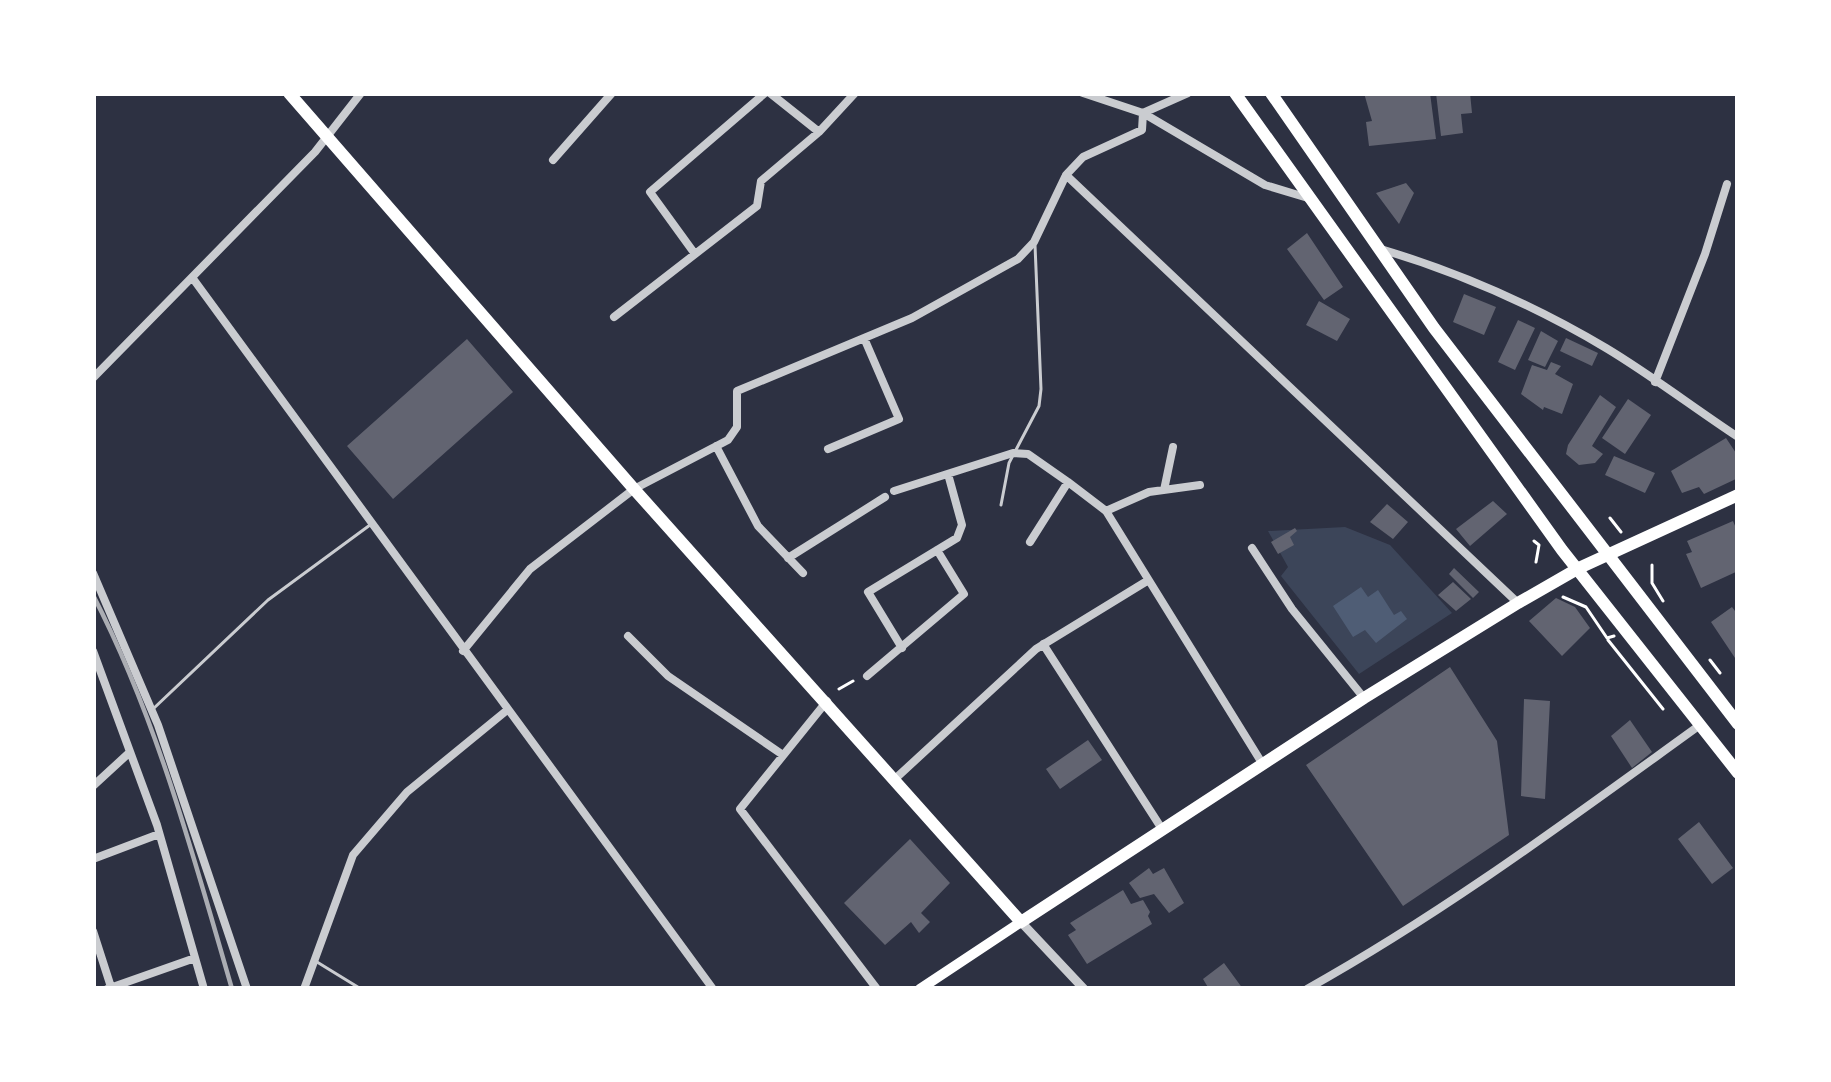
<svg xmlns="http://www.w3.org/2000/svg" width="1831" height="1082" font-family="'Titillium Web',sans-serif">
<rect width="100%" height="100%" fill="#2d3142"/>
<path fill="#3c4559" d="M1345 527 1390 545 1452 613 1359 674 1281 576 1288 567 1268 531Z"/>
<path fill="#4f5d75" d="M1361 587 1368 597 1378 590 1394 615 1401 611 1407 619 1376 643 1365 630 1353 637 1333 606Z"/>
<path fill="#626471" d="M1364 93H1430L1436 139 1369 146 1366 122 1372 121Z
M1436 93H1470L1472 113 1461 114 1463 133 1441 136Z
M1406 183 1414 193 1399 224 1376 193Z
M1307 233 1343 287 1324 300 1287 249Z
M1464 294 1496 307 1484 335 1453 322Z
M1319 301 1350 319 1337 341 1306 325Z
M1518 320 1535 328 1515 370 1498 362Z
M1541 331 1558 341 1545 367 1528 360Z
M1566 338 1598 353 1592 366 1560 351Z
M467 339 513 392 393 499 347 446Z
M1551 362 1561 366 1555 374 1573 384 1562 414 1544 407 1543 410 1521 394 1532 365 1547 370Z
M1600 395 1616 407 1592 446 1603 454 1595 463 1579 465 1566 454 1568 445Z
M1628 399 1651 415 1625 454 1602 438Z
M1726 438 1738 456V478L1704 494 1699 487 1682 493 1671 471Z
M1614 456 1655 473 1645 493 1605 475Z
M1493 501 1507 514 1470 546 1456 529Z
M1387 504 1408 522 1393 539 1370 522Z
M1733 521 1738 533V571L1701 588 1686 554 1692 552 1687 541Z
M1295 528 1297 531 1290 537 1294 545 1278 554 1271 542Z
M1454 568 1479 592 1473 598 1449 574Z
M1453 582 1471 599 1456 611 1438 595Z
M1556 598 1575 607 1590 628 1562 656 1529 621Z
M1732 607 1738 615 1735 658 1711 622Z
M1450 667 1497 741 1509 835 1403 906 1306 765Z
M1524 699 1550 701 1545 799 1521 796Z
M1630 720 1652 752 1632 768 1611 736Z
M1088 740 1102 760 1060 789 1046 769Z
M1699 822 1733 868 1712 884 1678 839Z
M910 839 950 883 921 913 930 922 919 933 911 922 885 945 844 903Z
M1149 868 1153 874 1164 868 1184 903 1169 913 1154 894 1140 898 1129 883Z
M1123 890 1131 904 1143 900 1150 912 1148 916 1152 924 1087 964 1068 935 1076 930 1070 923Z
M1224 963 1243 989H1209L1203 979Z"/>
<g fill="none" stroke-linecap="round" stroke-linejoin="round">
<path stroke="#fff" stroke-width="3" d="M1610 518 1621 532
M1534 541 1539 545 1536 562
M1652 565V583L1663 601
M1563 597 1586 607 1607 638 1614 636
M1608 640 1663 709
M1710 660 1720 673
M839 689 853 681"/>
<path stroke="#caccd0" stroke-width="3" d="M1001 505 1009 463 1039 406 1041 389 1035 245
M153 709 268 600 370 525
M317 962 361 989"/>
<path stroke="#caccd0" stroke-width="8" d="M770 93 819 132
M1083 93 1143 113 1188 93
M553 160 612 93
M1066 175 1518 603
M1384 250C1460 273 1537 307 1606 348 1651 375 1694 408 1738 437
M695 254 650 192 765 93
M194 280 713 989
M614 317 757 206 761 181 819 132 855 93
M93 378 315 152 361 93
M1655 382 1705 254 1727 184
M716 446 758 526 803 573
M828 449 899 419 864 338
M1164 490 1173 447
M894 491 1013 453 1028 454 1068 482
M1106 511 1149 492 1200 485
M1030 542 1068 482 1106 511 1262 763
M1252 548 1292 609 1364 698
M788 558 885 497
M93 573 158 725 247 989
M628 636 668 676 783 755
M1043 644 1162 829
M902 648 868 592 957 538 962 525 948 474
M93 651 157 825 204 989
M463 651 530 569 634 489 728 440 737 427V391L912 318 1018 259 1034 242 1066 175 1083 157 1142 130 1143 113 1265 185 1308 198
M867 676 964 594 937 550
M827 701 740 809 877 989
M896 778 1036 649 1147 581
M93 786 130 752
M93 859 159 834
M93 931 111 987
M107 989 195 958
M304 989 353 855 407 792 506 711
M1307 989C1445 912 1571 818 1700 725"/>
<path stroke="#caccd0" stroke-width="9" d="M1021 922 1084 989"/>
<path stroke="#fff" stroke-width="10" d="M920 989 1021 922"/>
<path stroke="#fff" stroke-width="12" d="M289 93 634 489 1021 922 1364 698 1518 603 1579 568 1738 495"/>
<path stroke="#fff" stroke-width="12" d="M1235 93 1562 550 1738 773
M1271 93 1434 328 1738 724"/>
<path stroke="#abadb3" stroke-width="4.5" d="M93 595C157 719 193 855 232 989"/>
</g>
<rect width="1831" height="1082" fill="none" stroke="#ffffff" stroke-width="192"/>
</svg>
